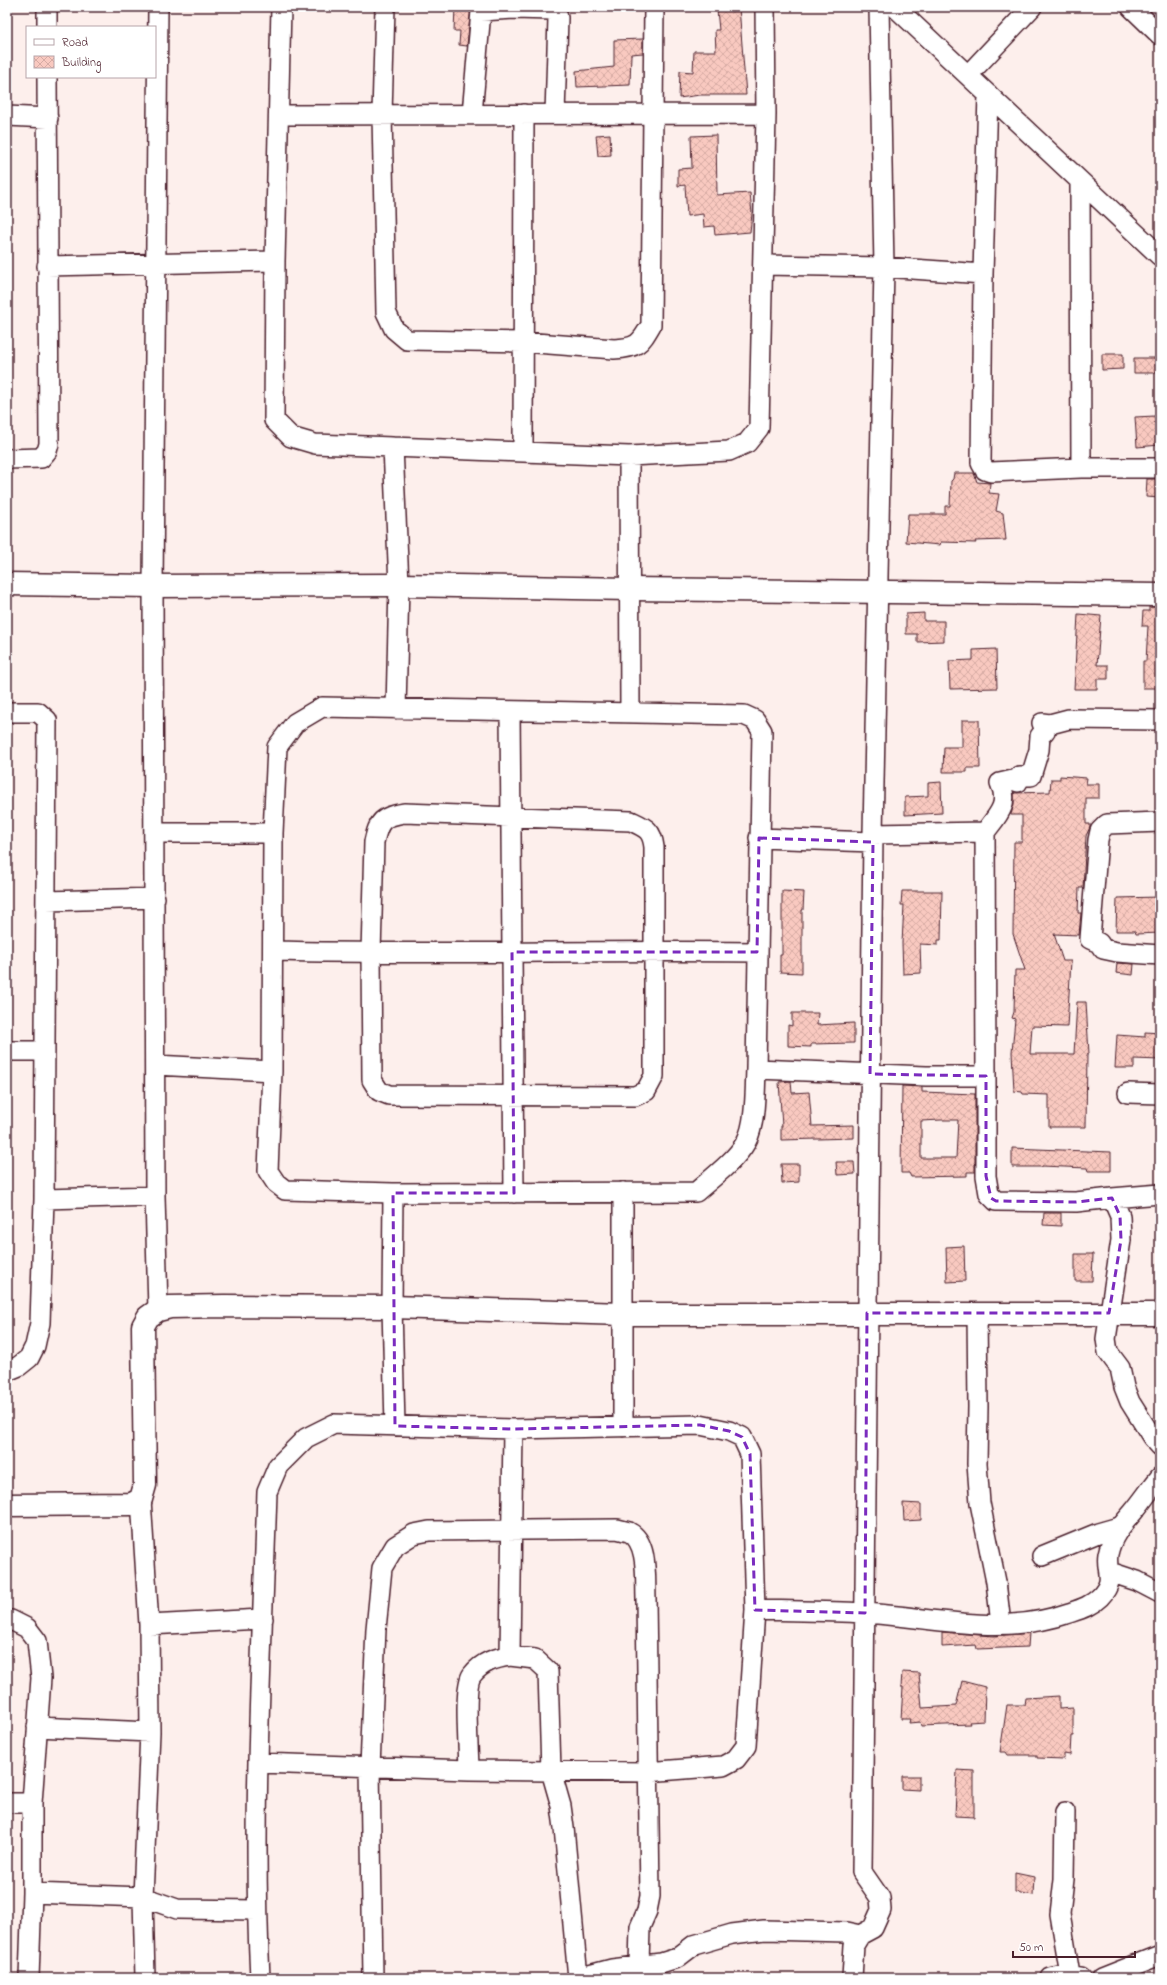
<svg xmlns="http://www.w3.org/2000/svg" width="1167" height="1985" font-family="'Indie Flower',sans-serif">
<defs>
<pattern id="building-cross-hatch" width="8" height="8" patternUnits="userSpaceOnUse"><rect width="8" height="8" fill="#f9c9c0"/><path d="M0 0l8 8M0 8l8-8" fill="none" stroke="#d7aca5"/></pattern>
</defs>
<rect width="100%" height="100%" fill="#fdefec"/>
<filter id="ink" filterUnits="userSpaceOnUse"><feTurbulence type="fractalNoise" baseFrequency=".025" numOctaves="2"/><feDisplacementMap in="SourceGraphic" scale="8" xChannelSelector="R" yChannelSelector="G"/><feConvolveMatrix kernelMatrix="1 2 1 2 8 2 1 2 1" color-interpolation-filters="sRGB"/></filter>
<g filter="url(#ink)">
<path fill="url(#building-cross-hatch)" stroke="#4a1f2b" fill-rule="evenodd" d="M455 7H471L467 46 459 45 460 31H454Z
M739 7 746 95H700L679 98 680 71 693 72 694 51H716L715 30H719L717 10Z
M643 39V53L631 54 630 85 577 87 576 71 614 67V40Z
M610 134 611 155 598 156 596 135Z
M716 135 717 195 750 193 752 214 750 232 715 235 714 226 704 227 703 214 687 216 685 185 678 186V169L692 168 691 136Z
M1102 354H1123V369L1102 370Z
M1134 358H1160V373H1134Z
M1155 416 1160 445 1137 447 1135 417Z
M954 473H974L977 482 990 483 989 493 999 494 996 511 1003 513 1006 540 975 541 976 543 941 542 940 545 906 542 908 514H945V506H950L951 481 953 479Z
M1147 479H1160V498L1146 497Z
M1149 607H1160V688H1143V661H1146L1148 626H1142L1143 611H1149Z
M924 613V621H944V641L917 642V634H906V614Z
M1078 614 1101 616 1097 665H1108V679H1097V689H1074Z
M996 649 997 688 950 689 949 661 973 660V650Z
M962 720H979L980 768H967V772H943L944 747H962Z
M1060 776 1087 778 1086 784H1099V798H1086V824H1090V827L1086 836 1083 888H1079L1078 913H1081L1079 935 1054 934 1063 961H1071L1067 1027 1032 1026 1030 1054H1074L1077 1002H1086L1089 1054 1087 1055 1086 1127H1049V1095L1023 1094 1022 1092 1014 1091 1012 1052 1015 1019 1012 1018 1014 1012 1015 970H1025L1013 934 1014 842H1022V815H1011V814L1014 804V793L1050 792 1051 779H1060Z
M941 782 942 813 905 815V797L928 796V783Z
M782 891 804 892 803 910H802V973L780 972V955H782Z
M902 891H942L941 940H938V945L920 944 921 973 903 974 902 943 904 905H901Z
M1160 897V933L1136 934 1135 931H1116L1117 898Z
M1117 963 1134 964 1133 975 1116 973Z
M792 1013H818L817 1025 854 1023V1043L811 1044V1047L788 1046V1025L792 1026Z
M1145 1032 1160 1033V1060L1134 1059V1068H1115L1117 1035 1145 1037Z
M791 1081 792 1093 809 1092 812 1126 854 1125V1138L781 1140V1126H782L779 1082Z
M902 1086 922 1087V1092L975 1094V1172H967V1176L911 1177 909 1173H901ZM941 1120H958L956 1158H921V1121Z
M1012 1148 1111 1152V1171H1088L1087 1168 1042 1166V1167H1012Z
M836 1162H854L855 1174 837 1175Z
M781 1164H799V1182L782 1183Z
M1044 1213H1061V1226L1043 1225Z
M964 1246 965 1281 947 1282 946 1247Z
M1075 1254H1093L1092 1281H1075Z
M903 1503 921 1504V1520L904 1521Z
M942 1632 993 1636 1029 1633 1028 1647 977 1649 976 1645 942 1647Z
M902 1672 919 1673 922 1708 956 1706 962 1681 985 1687 984 1721 969 1722 970 1724 921 1726 920 1722 909 1723 910 1719H901L903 1687H901Z
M1059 1696V1709L1073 1708V1736H1071L1070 1755 1064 1754V1759L1037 1758V1755H1008L1006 1752H1000L1007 1705H1024L1025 1698Z
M957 1770 974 1771V1817L955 1816Z
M902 1776H919V1790L902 1789Z
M1015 1873 1034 1877 1033 1895 1015 1892Z"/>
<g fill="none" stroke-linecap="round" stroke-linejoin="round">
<defs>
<path id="street" d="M47 7V27
M281 7 275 261 274 420 291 437 315 444 629 456 729 451 747 443 759 428 766 114 765 7
M385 7 382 114 386 312 394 329 407 340 523 342 614 349C637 348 640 344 651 325L654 7
M895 7 1160 256
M1131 7 1160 35
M968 75 1032 7
M472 114 481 11 514 9 552 10 557 13 558 18 555 114
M279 115 766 114
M7 116 48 118
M1080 182 1081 468
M763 265 884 267 983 274 988 94
M47 266 275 261
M983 274 981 463 985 470 991 472 1081 468H1160
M393 447 399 585 396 709
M523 451 524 114
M629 456 630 712
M7 459 41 458 47 451 49 444 47 77
M510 711 514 1193
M7 712H38L47 720 44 1199 40 1323 35 1346 29 1358 19 1366 7 1371
M404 813 631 821C646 828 652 830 654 847V1076L646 1091 635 1096 389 1095 379 1091 372 1080 371 953 374 842C379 820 382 817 404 813Z
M1160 822 1107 824 1100 831 1098 840 1090 939 1099 943 1103 949 1117 952 1160 955
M154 833H273
M873 834 985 832
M759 838 873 842
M46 901 155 898
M273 951C434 955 596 950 757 952
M7 1051H45
M155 1065 272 1071
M756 1069 926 1076H986V1176L989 1194 996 1201 1076 1202 1112 1198 1120 1216 1121 1240 1106 1339 1108 1352 1120 1368 1124 1387 1130 1402 1152 1437 1160 1446
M986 1076 985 832C998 815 1010 804 1000 783L1013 780 1018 782 1020 776H1031L1039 750 1040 736 1045 731 1042 723 1050 724 1069 719 1160 720
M1128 1093 1160 1094
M623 1192V1427
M393 1193 285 1190 276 1183 268 1171 272 1071 273 833 277 747 295 723 322 707 744 715 755 720 762 731 756 1069C755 1090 756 1124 746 1142 736 1160 712 1178 696 1192L393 1193 392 1307 395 1426
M1112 1198 1160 1194
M44 1199 155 1196
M158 1310 155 1196 153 586 158 7
M977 1313 978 1407 977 1464 980 1503 996 1582 1001 1624
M513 1429 510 1656 535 1659 548 1671 551 1771 561 1806 564 1828 578 1978
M141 1499 149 1625 150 1732 143 1897 145 1978
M1042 1556 1098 1533 1119 1527
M1110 1572 1137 1581 1160 1593
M755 1610C792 1611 828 1611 864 1613 934 1617 1000 1637 1069 1613 1081 1609 1091 1606 1100 1597 1117 1579 1105 1572 1108 1554 1112 1535 1122 1525 1134 1511 1143 1500 1151 1488 1160 1477
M7 1620H11L27 1628 37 1641 41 1678 32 1803V1893L29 1978
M149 1625 263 1619
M37 1727 150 1732
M259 1763 469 1770 647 1772 723 1766 736 1759 746 1746 755 1610 750 1454 742 1437 729 1431 700 1425 513 1429 334 1424 306 1438 278 1466 267 1492C262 1653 252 1816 260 1978
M469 1770C469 1751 463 1687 472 1675 482 1662 495 1658 510 1656
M7 1803H32
M1065 1812 1064 1879 1060 1914 1070 1975
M32 1893 143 1897 177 1909 257 1910
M373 1978 370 1766 376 1629 382 1568 395 1546 414 1534 429 1531 617 1529C621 1530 625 1531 629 1532 649 1542 645 1580 646 1598L650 1896 647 1911 640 1927 639 1965
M578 1978 612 1969 661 1963 677 1958 694 1945 732 1934 764 1930 846 1932 860 1935
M852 1978 854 1945 860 1935 873 1928 881 1910 880 1898 862 1872 873 834 884 267 879 7
M1051 1978 1063 1975 1081 1978
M1102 1978 1160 1955"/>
<path id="secondary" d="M7 584 153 586 399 585 630 589 1160 595
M7 1505 132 1504 141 1499 145 1485 143 1326 148 1317 158 1310 170 1307 224 1306 392 1307 623 1314H1160"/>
</defs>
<use href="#street" stroke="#4a1f2b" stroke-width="22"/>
<use href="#secondary" stroke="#4a1f2b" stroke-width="25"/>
<use href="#street" stroke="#fff" stroke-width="19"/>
<use href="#secondary" stroke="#fff" stroke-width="22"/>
</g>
</g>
<path fill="none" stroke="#7b2cbf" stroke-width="3" stroke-dasharray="8 5" stroke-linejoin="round" d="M759 838 873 842 870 1074 986 1076V1176L991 1198 996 1201 1076 1202 1112 1198 1120 1216 1121 1240 1109 1313H867L865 1613 755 1610 750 1454 742 1437 729 1431 700 1425 513 1429 395 1426 393 1193H514L512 952H757Z"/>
<rect width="1167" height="1985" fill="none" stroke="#fff" stroke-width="24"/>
<rect x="12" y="12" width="1143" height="1961" fill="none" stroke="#4a1f2b" stroke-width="1.5" filter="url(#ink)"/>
<rect x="26" y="26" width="130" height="52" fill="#ffffff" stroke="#b7a5aa"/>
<rect x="34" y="39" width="20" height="6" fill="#ffffff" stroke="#b7a5aa"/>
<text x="62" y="46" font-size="12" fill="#4a1f2b">Road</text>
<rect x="34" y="56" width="20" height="12" fill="url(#building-cross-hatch)" stroke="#b7a5aa"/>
<text x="62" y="66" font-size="12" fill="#4a1f2b">Building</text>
<path d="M1013 1951v6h122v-6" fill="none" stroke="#4a1f2b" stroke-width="2"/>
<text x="1019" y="1951" font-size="12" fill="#4a1f2b" stroke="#ffffff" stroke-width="3" paint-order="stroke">50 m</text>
</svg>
